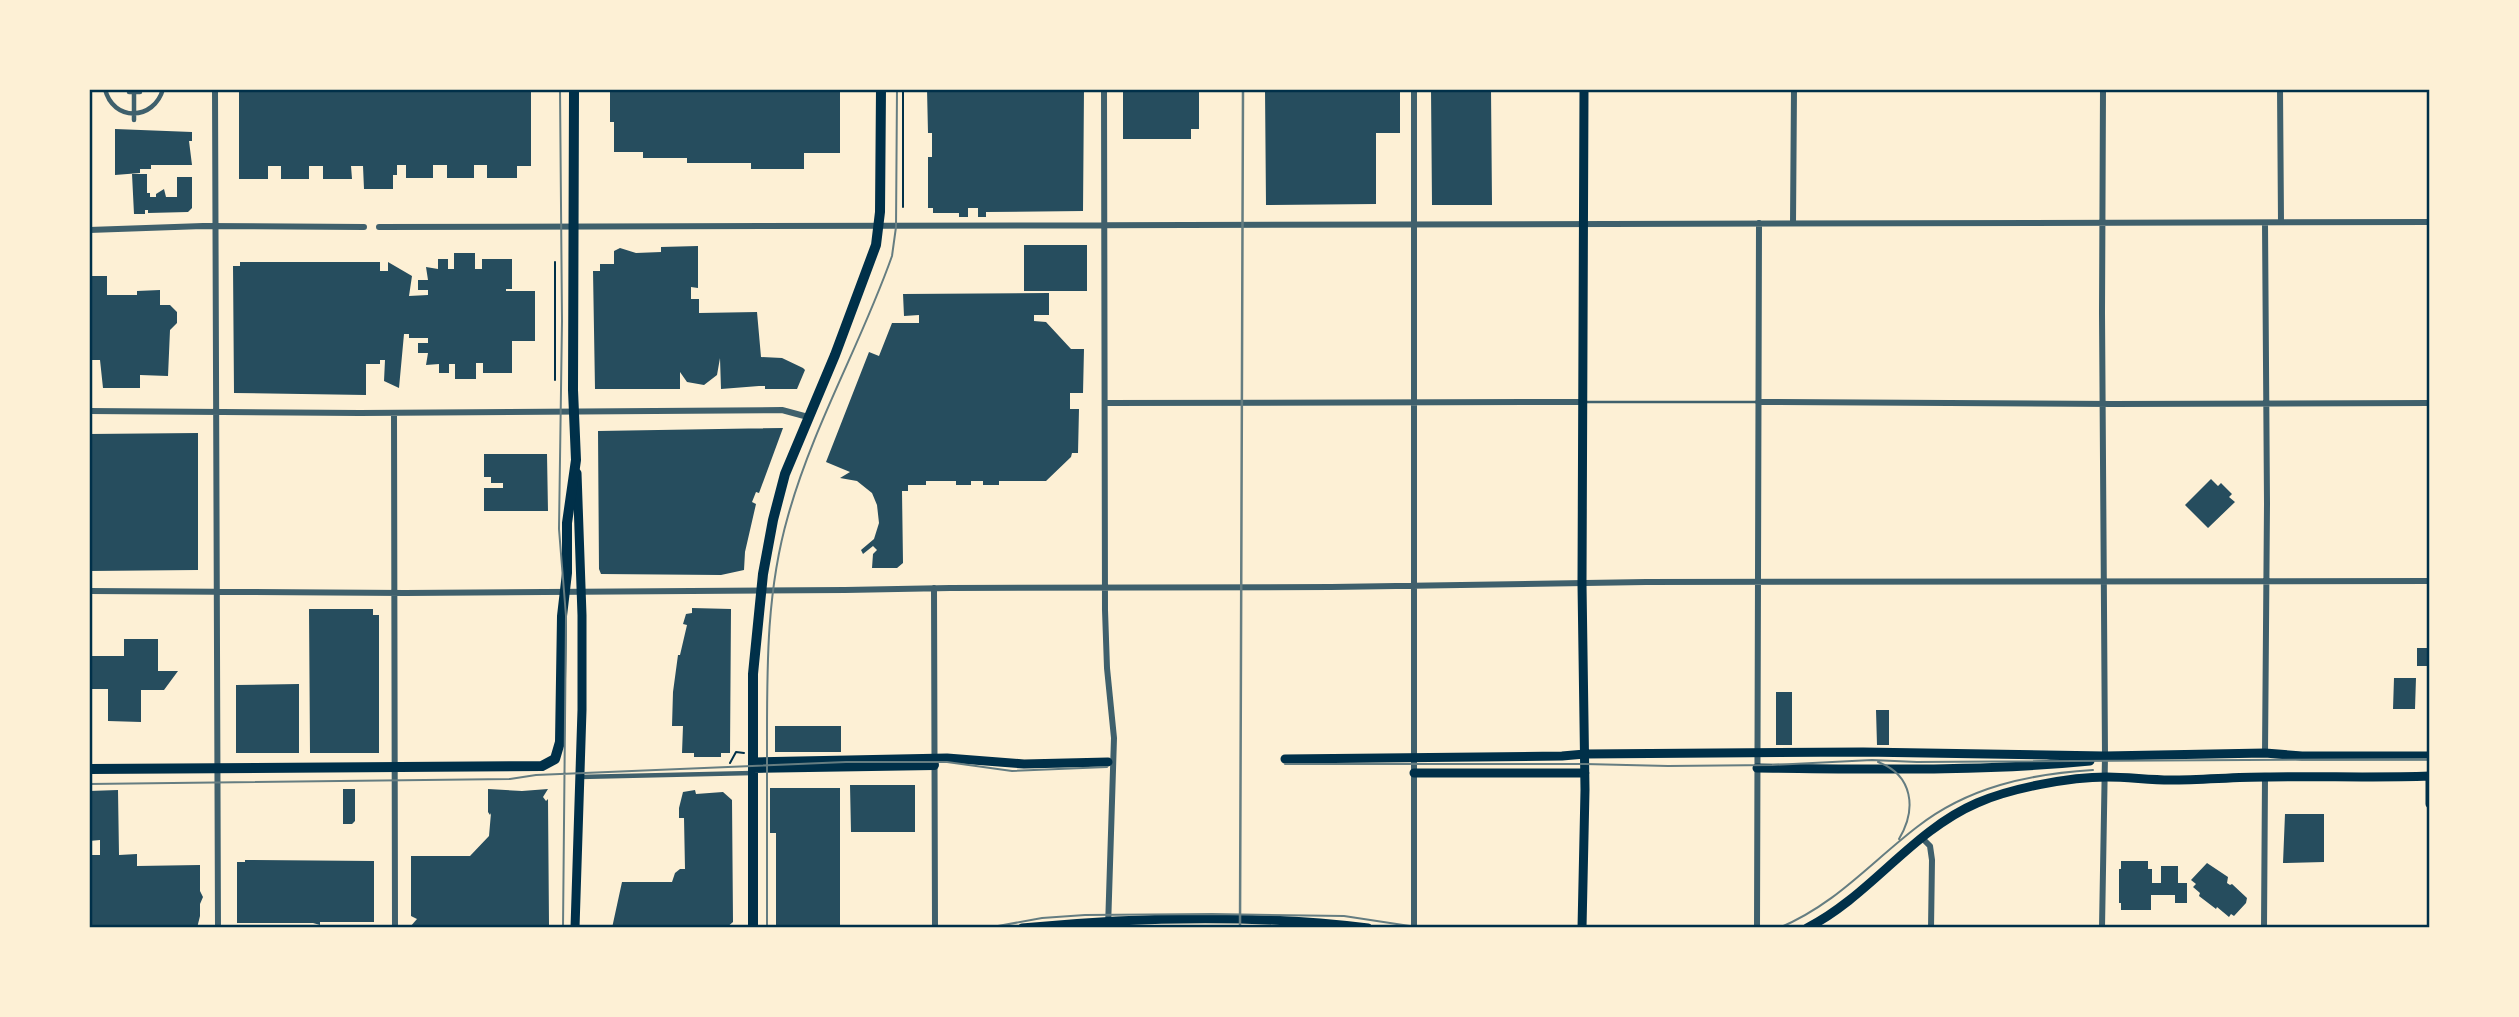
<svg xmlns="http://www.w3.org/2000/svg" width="2519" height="1017" font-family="'Archivo Narrow',sans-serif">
<rect width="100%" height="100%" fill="#fdf0d5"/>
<path fill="#264d5e" d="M239 89H531V166H517V178H487V165H474V178H447V165H433V178H406V165H397V175H393V189H364L363 166H351L352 179H323V166H309V179H281V166H268V179H239Z
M610 89H840V153H804V169H751V163H687V158H643V152H614V122H610Z
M927 89H1084L1083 211 986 212V217H978V208H968V217H959V213H933V208H928V157H932V133H928Z
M1123 89H1199V129H1191V139H1123Z
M1265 89H1400V133H1376V204L1266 205Z
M1431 89H1491L1492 205H1432Z
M115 129 192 132V141H189L192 165H151V169H140V173L115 175Z
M132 174H147V193H150V197H156V194L164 189 166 197H177V177H192V208L188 212 148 213V210H145V214H134Z
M1024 245H1087V291H1024Z
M698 246V288L691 287V299H699V313L757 312 761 357 782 358 803 368 805 370 797 389H765V386H759L721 389 720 358 717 375 704 385 687 382 680 372V389H595L593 271H600V264H614V251L620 248 636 253 661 252V247Z
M454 253H475V269H482V259H512V289H506V291H535V341H512V373H483V363H476V379H455V364H449V373H439V364L426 365 428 353H418V343H428V338H409V334H404L399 388 384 381 385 360H380V364H366V395L234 393 233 266H240V262H380V271H388V262L412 276 409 296 428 295V290H418V280H428L426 267 438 269V259H448V269H454Z
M89 276H107V295H137V291L160 290V305H170L177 312V323L170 330 168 376 140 375V388H103L100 360H89Z
M1049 293V315H1034V321L1046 322 1071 349H1084L1083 393H1070V409H1079L1078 453H1072L1071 457 1046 481H999V485H983V481H971V485H956V481H926V485H908V491H902L903 563 897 568H872L873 554 877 550 873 546 863 554 861 550 874 539 879 523 877 505 872 493 857 481 840 478 850 472 826 462 869 352 879 356 892 323H919V315L904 316 903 294Z
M783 428 759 493 756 492 752 502 756 504 745 552 744 570 721 575 601 574 599 569 598 431Z
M198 433V570L89 571V434Z
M484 454H547L548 511H484V488H503V483H491V477H484Z
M2211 479 2218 486 2221 483 2232 494 2229 497 2235 502 2208 528 2185 505Z
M692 608 731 609 730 753H721V757H694V753H682L683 726H672L673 692 678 655H680L687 625 683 624 686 614 692 613Z
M309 609H373V615H379V753H310Z
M124 639H158V671H178L164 690H141V722L108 721V689H92V656H124Z
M2417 648H2430L2429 666H2417Z
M2394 678H2416L2415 709H2393Z
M299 684V753H236V685Z
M1776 692H1792V745H1776Z
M1876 710H1889V745H1877Z
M775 726H841V752H775Z
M850 785H915V832H851Z
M770 788H840V928H776V833H770Z
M343 789H355V821L352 824H343Z
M488 789 522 791 548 789 543 797 546 801 548 799 549 925 410 927 417 919 411 916V856H470L489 836 491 813 490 815 488 812Z
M118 790 119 855 137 854V866L200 865V891L203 897 200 904V916L197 928H89V855H100V840L89 841V791Z
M695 790 696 794 723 792 732 800 733 922 726 928H612L622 882H672L675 873 680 869H685L684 818H679V808L683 792Z
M2285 814H2324V862L2283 863Z
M245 860 374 861V922H320V925L313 923H237V862H245Z
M2121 861H2148V869H2152V883H2161V866H2178V883H2187V903H2175V895H2151V910H2121V903H2119V869H2121Z
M2207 863 2228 877 2227 883 2230 885 2232 884 2247 898 2246 903 2234 916 2231 914 2229 917 2217 907 2216 909 2199 896 2200 893 2193 887 2196 884 2191 880Z"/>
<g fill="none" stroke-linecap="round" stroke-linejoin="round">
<path stroke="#003049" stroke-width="2" d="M903 89V207
M555 380V262
M730 763 736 752 744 753"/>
<path stroke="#3f606c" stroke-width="2.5" d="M1585 402H1757"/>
<path stroke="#3f606c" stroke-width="4.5" d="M105 89C113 122 154 121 163 89
M129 89V92H140V89
M134 92V120
M579 777 753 773"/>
<path stroke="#3f606c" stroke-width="6" d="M215 89 218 928
M1104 89 1105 610 1107 668 1114 738 1108 928
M2280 89 2281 222
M1793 223 1794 89
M379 227C1063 229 1746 220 2430 222
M89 230 203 226 364 227
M1758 402 2113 404 2430 403
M1105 403 1582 402
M89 411 360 413 782 410 808 417
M394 413 395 928
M934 588 935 928
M89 591 405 593 845 590 950 588 1331 587 1646 582 2430 581
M2265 753 2267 504 2265 223
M1922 838 1930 846 1932 860 1931 928
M1414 928V89
M1757 928 1759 223
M2102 928 2105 756 2102 313 2103 89
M2264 928 2265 777"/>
<path stroke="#003049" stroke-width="9" d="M1285 759 1562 756 1585 754 1863 752 2105 756 2265 753 2302 756H2430
M753 762 947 758 1024 764 1108 762
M1757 768C1868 769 1980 772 2090 761
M1414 773H1585
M575 928 582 710V615L577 473
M1022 928C1137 917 1253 914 1368 928
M1582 928 1585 790 1582 584 1584 89
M1807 928C1870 896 1912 831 1977 803 2011 788 2070 777 2107 777 2128 777 2149 780 2170 780 2202 780 2234 777 2265 777 2320 776 2375 778 2430 776V804"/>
<path stroke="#003049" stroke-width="10" d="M753 768 934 765
M89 769 542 766 555 759 560 742 562 616 567 573V523L576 460 573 390 574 89
M753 928V674L763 574 773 520 785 474 835 355 876 245 880 212 881 89"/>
<path stroke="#657d81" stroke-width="2" d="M560 89 562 321 559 529 566 616 563 928
M1878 762C1913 775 1917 809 1899 839
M1285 764H1585L1668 766 1772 765 1872 760 1917 762 2430 759
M89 784 510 779 536 775 846 762H947L1012 771 1107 767
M767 928C767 868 767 808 767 748 767 670 766 592 788 516 813 426 861 344 892 256L896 227 897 89
M987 928 1042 918 1085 915 1212 914 1344 916 1423 928
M1779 928C1836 904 1869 864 1917 827 1968 787 2029 774 2093 770"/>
<path stroke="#657d81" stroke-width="2.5" d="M1240 928 1243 89"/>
</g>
<rect width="2519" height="1017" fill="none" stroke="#fdf0d5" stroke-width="182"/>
<rect x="91" y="91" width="2337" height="835" fill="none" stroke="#003049" stroke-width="2.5"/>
</svg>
